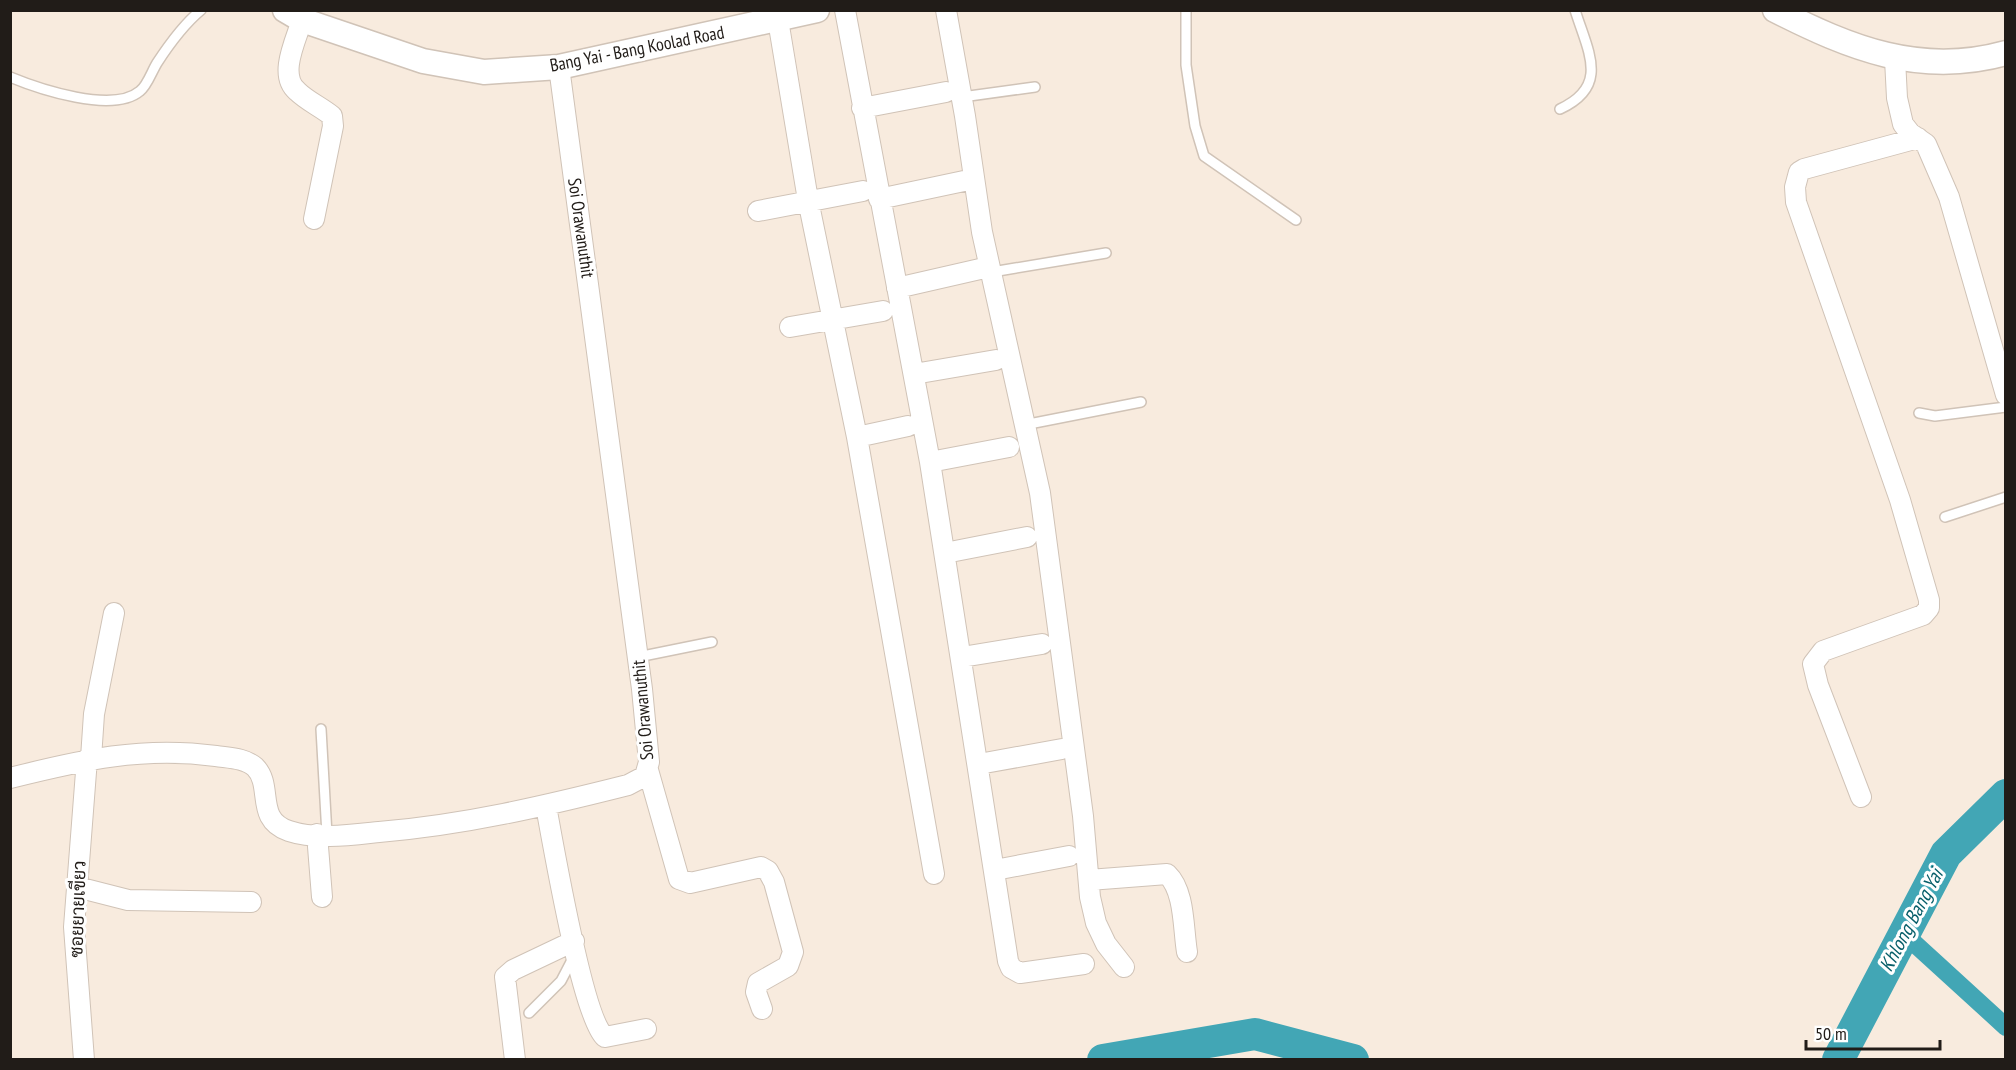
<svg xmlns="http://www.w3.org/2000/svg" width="2016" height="1070" font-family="'PT Sans Narrow',Sarabun,sans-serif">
<rect width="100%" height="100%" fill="#f8ebde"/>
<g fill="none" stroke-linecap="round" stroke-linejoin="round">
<path stroke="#42a6b5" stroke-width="18" d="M1903 933 2006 1027"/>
<path stroke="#42a6b5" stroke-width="32" d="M1103 1060 1255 1034 1353 1060
M1838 1060 1946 854 2006 795"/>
<defs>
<path id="service" d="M1186 10V65L1195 126 1204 156 1296 220
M10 77C39 89 113 114 140 91 147 86 152 71 157 63 170 43 183 25 201 10
M962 97 1035 87
M1560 109C1610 86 1588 52 1575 10
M992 272 1106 253
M1919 413 1935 416 2006 407
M1024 425 1141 402
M1945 517 2006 497
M638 657 712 642
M321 729 327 835
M529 1013 561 981 573 958"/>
<path id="minor" d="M845 10 930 462 1008 961 1011 968 1020 973 1084 964
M946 10 965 116 982 232 1040 493 1083 816 1090 897 1096 923 1106 944 1124 967
M302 20C296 40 278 75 297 91 307 101 321 107 332 116L333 126 314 219
M778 20 808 200 857 437 934 874
M1895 59 1897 98 1903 124 1910 133 1926 144 1949 197 2006 395
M862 108 946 92
M879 199 964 181
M758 211 863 191
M897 288 980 269
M790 327 883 311
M914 374 996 360
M857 437 908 426
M930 462 1009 447
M945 553 1027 537
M962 657 1042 644
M91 758 94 714 114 613
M979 764 1062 749
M648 770 679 879 690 883 761 867 768 871 774 882 793 952 788 966 758 983 756 992 762 1009
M10 778C82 760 142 746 216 756 229 758 245 758 255 767 274 786 254 819 289 831 316 840 351 835 379 832 464 825 545 806 628 785L645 776 649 762 642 689 559 67
M1861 797 1818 685 1813 664 1823 651 1923 615 1929 608V600L1900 500 1796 202 1795 187 1799 172 1804 169 1918 138
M546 806C553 844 583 1019 605 1037L646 1029
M317 834 322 897
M995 870 1069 856
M1089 880 1167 874C1185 891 1183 928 1187 952
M77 887 128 900 251 902
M84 1060 74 927 87 759
M515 1060 505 977 513 970 574 941"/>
<path id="tertiary" d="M285 10 302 20 423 61 484 72 559 67 817 10
M1775 10C1850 48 1920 77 2006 53"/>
</defs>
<use href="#service" stroke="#d0c3b7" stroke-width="12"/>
<use href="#minor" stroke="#d0c3b7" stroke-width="22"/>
<use href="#tertiary" stroke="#d0c3b7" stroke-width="27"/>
<use href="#service" stroke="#fff" stroke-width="9"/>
<use href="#minor" stroke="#fff" stroke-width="20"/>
<use href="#tertiary" stroke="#fff" stroke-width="24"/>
</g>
<g text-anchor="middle" stroke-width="6" stroke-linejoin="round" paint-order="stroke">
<g font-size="18" fill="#211c18" stroke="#fff">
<text transform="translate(637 49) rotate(-11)" y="6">Bang Yai - Bang Koolad Road</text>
<text transform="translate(581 228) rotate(82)" y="6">Soi Orawanuthit</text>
<text transform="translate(643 710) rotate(-95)" y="6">Soi Orawanuthit</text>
<text transform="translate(78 909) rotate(-88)" y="6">ซอยยายเขียว</text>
</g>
<g font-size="20" font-style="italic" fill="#085f6a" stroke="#fff">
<text transform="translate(1911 920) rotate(-62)" y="7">Khlong Bang Yai</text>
</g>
</g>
<rect width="2016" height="1070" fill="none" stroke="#211c18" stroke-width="24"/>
<path d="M1806 1040v9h134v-9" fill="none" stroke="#211c18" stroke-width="3"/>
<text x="1815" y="1040" font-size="18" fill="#211c18" stroke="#ffffff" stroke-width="4.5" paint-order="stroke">50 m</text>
</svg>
